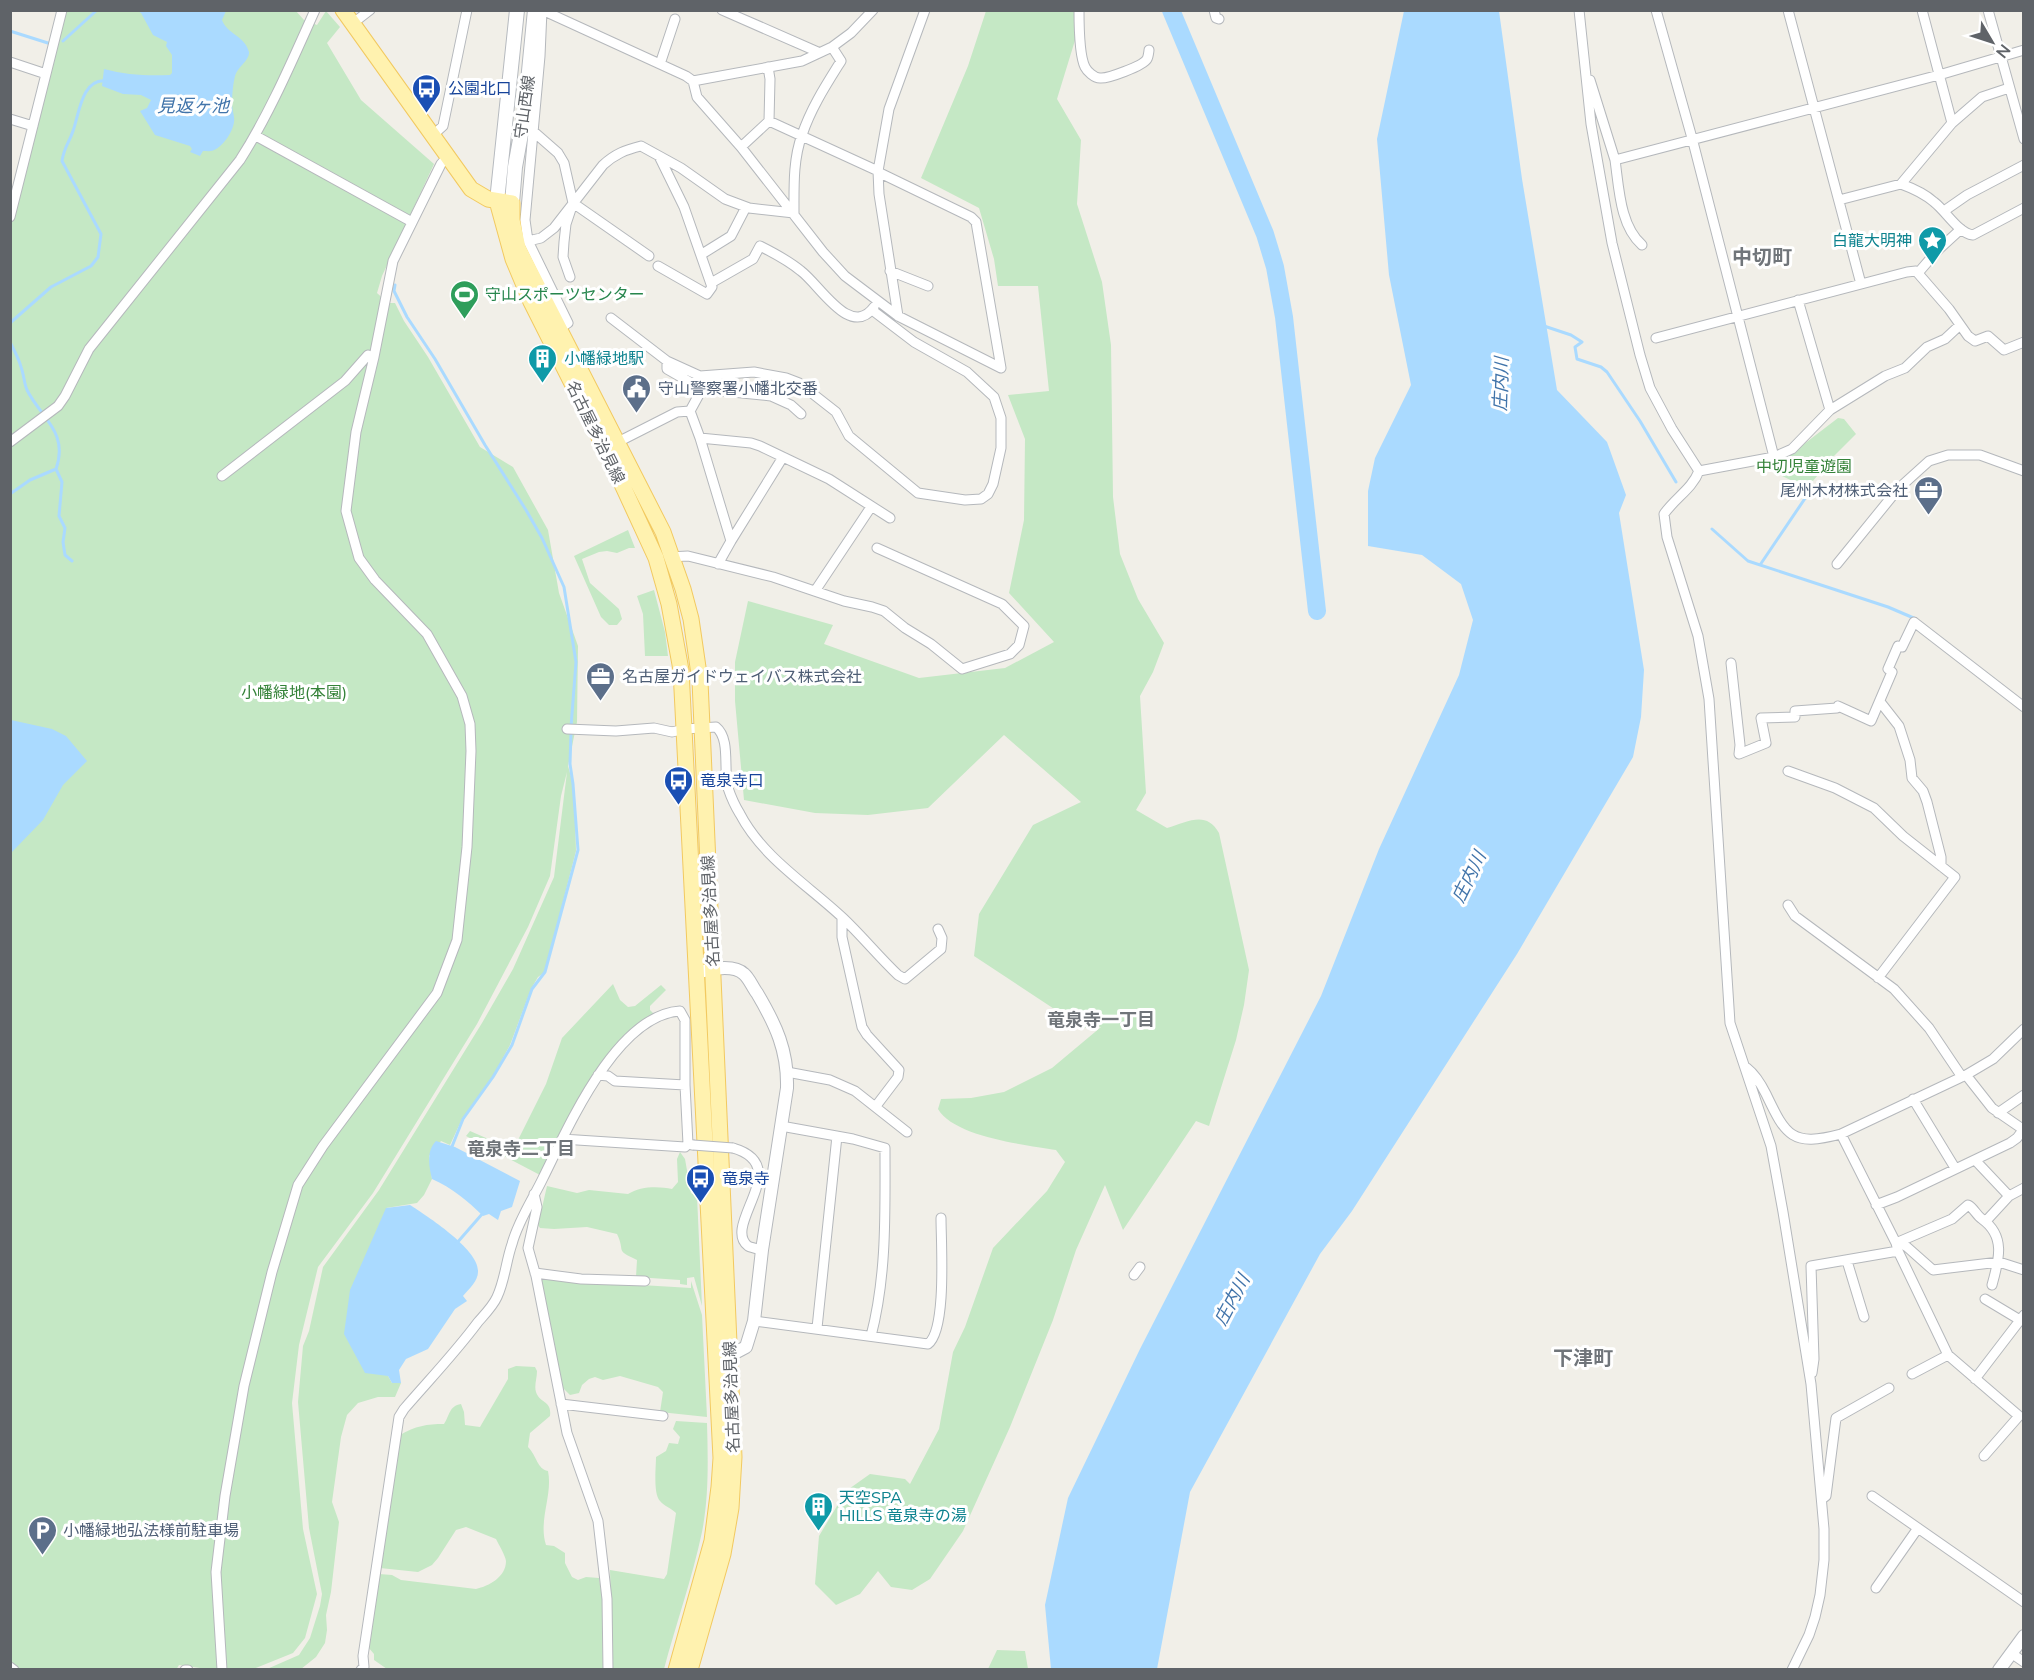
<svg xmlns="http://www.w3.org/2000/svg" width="2034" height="1680" font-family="Mulish,'Noto Sans JP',sans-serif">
<rect width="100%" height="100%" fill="#f1efe8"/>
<path fill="#c5e8c5" d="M65 11H296L304 20 317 25 326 11 340 27 327 43 361 100 434 164 382 276 377 293 388 303H395L404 321 428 357 480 447 513 467 548 530 559 593 578 646 577 722 568 766 574 787 576 851 545 972 538 977 531 989 510 1045 493 1076 462 1119 450 1145 441 1141 429 1156 432 1179 424 1195 417 1203 386 1208 388 1376 392 1383H401L395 1397H378L358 1403 347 1415 341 1437 332 1502 339 1522 331 1592 326 1615 327 1630 325 1643 316 1657 301 1669H267L299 1655 310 1638 320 1606 322 1594 309 1528 298 1402 303 1346 309 1331 323 1267 379 1190 482 1023 513 969 554 877 567 772 561 796 550 876 528 927 477 1024 373 1193 318 1267 299 1345 292 1403 303 1529 317 1594 305 1638 293 1653 251 1670 207 1669 179 1665 176 1670H22L11 1662V223Z
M986 11H1084L1057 99 1081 140 1077 204 1102 282 1111 345 1113 497 1120 554 1138 599 1164 643 1153 672 1140 696 1146 793 1136 810 1167 828C1188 822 1206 810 1219 833L1249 970 1244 1005 1236 1040 1209 1126 1196 1121 1123 1230 1105 1185 1076 1250 1053 1320 1010 1427 963 1531 930 1579 912 1590 891 1587 878 1571 860 1594 836 1605 815 1584 819 1536 846 1491 870 1474 905 1479 910 1484 939 1429 953 1352 965 1327 993 1248 1047 1191 1065 1162 1056 1150C1026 1145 954 1137 938 1109L941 1099 971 1098 1004 1092 1052 1068 1101 1027 1083 1028 974 956 979 914 1033 825 1081 802 1004 735 928 808 868 815 815 813 744 800 735 701V662L748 601 833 625 824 644 919 678 1005 668 1054 642 1009 593 1024 520 1025 439 1008 395 1049 391 1038 286H998L994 259 979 208 921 178 968 66Z
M1838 418 1844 419 1856 434 1833 457 1807 488 1770 470Z
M628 530 635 548H629L617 553 607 551 599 552 582 559 590 583 619 609 622 619 617 625H609L601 617 574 556Z
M654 590 665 632 668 656H645L643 614 637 596Z
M613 984 620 1000 628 1007 635 1006 661 985 666 990 650 1006V1010L654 1014 632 1029 540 1175 466 1136 470 1131 509 1148 517 1142 546 1084 562 1038Z
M680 1152 685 1159 691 1193 697 1196 702 1306 694 1277 687 1278V1285L680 1284V1280L636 1277 637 1260C614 1249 626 1253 617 1234L587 1227 554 1229 540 1228 538 1225 547 1186 577 1193 589 1190 628 1194C640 1186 659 1186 672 1189L678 1182 677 1159Z
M541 1279 691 1288V1281L702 1315 707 1417 660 1412 663 1392 658 1387 620 1376 603 1380 595 1377 589 1379 582 1385 579 1393 570 1395 561 1386Z
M516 1366 535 1367 537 1371C537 1378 534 1386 536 1392 540 1404 552 1400 550 1416L530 1433 528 1447C537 1456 537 1469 548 1471 553 1495 538 1521 546 1545L554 1546 565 1553V1563L572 1577 578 1580 586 1577 599 1578 602 1597 603 1669H387L374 1660V1654L368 1647 379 1574 392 1575 401 1580 476 1589C489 1586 506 1577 506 1561 505 1555 499 1545 496 1539L466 1527 456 1530 438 1558 432 1565 418 1572 380 1568 400 1435C415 1426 427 1424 444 1424 450 1415 449 1406 461 1404L464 1412 465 1425 480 1427 508 1379V1369Z
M676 1421 707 1423C708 1459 709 1497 702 1532 692 1579 676 1624 664 1669H613L610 1570 664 1579 667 1574 676 1513C671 1508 664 1506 660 1501 653 1494 656 1467 656 1457L666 1451 669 1443 678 1444 680 1437 673 1429Z
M997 1650 1025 1651 1028 1669H988Z"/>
<path fill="#aadaff" d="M138 11H226L222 20C227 34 245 36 249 52 250 60 237 67 235 76 233 84 232 95 232 104 232 110 235 117 234 122 233 131 224 145 216 149 212 152 208 151 203 151L200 156 190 152 192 149 190 146 155 135 140 111 147 108 151 100 141 95 123 94 102 86 104 69C126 75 147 76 170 75L172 73V55L166 46 167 42 153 35 141 13Z
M1404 11H1499L1522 179 1557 390 1607 442 1626 495 1619 513 1644 670 1641 717 1633 757 1517 954 1352 1211 1320 1254 1190 1492 1157 1669H1051L1045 1605 1068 1498 1140 1349 1321 996 1379 849 1459 675 1473 620 1461 584 1422 555 1368 546V491L1375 458 1411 385 1389 275 1377 139Z
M11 720 52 729 66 736 87 761 63 785 43 820 11 853Z
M436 1141 455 1147 520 1181 512 1207 501 1211 498 1220 489 1214 483 1216C467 1200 452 1188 432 1179 429 1167 426 1151 436 1141Z
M410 1205C427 1216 480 1250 478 1272 478 1281 469 1289 463 1296L467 1301 455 1309 428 1349 406 1359 399 1370 401 1383H392L388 1376 365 1373 344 1334 350 1290 386 1208Z"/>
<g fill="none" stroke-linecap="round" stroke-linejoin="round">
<path stroke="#aadaff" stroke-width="3" d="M10 31 51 44
M63 41 97 10
M395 285 394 291 407 317 435 359 485 445 526 510 542 538 564 587 576 662 571 727
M10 323 51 287 91 266 98 257 101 234 62 161C64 147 69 143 73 131 79 114 82 78 106 81
M1544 326 1571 335 1582 342 1575 347 1577 359 1601 367 1607 372 1640 421 1676 482
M10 342C14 350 19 359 21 367 24 375 24 383 27 390 41 418 69 432 56 469L62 482 59 516 65 528 63 542 65 555 72 561
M10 494 30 480 56 469
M1712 529 1748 561 1888 607 1916 619
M1760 565 1808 494
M451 1149 463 1119 493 1077 512 1045 532 989 545 972 578 850 573 784 570 764 571 733
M456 1244 483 1213"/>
<path stroke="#aadaff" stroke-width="18" d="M1171 10 1265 234 1275 267 1284 317 1317 611"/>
<defs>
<path id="minor" d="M542 10 686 76 693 81 697 97 741 147 823 252 845 276 898 316 1001 368 976 222 971 217 878 172
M542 10 540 56 525 220 528 241 568 323 559 329
M722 10 818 52
M1079 10C1079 24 1079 55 1085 67 1087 71 1094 78 1100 78 1107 79 1143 66 1147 59 1148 58 1149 51 1149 50
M1214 10 1216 18 1219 19
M1579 10 1591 124 1612 243 1640 355 1650 388 1672 429 1699 471C1692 489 1675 498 1664 514L1667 537 1698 636 1709 699 1730 1023 1771 1146 1783 1212 1811 1384 1824 1529V1560L1820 1595 1815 1617 1809 1635 1792 1670
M1656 10 1692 138 1774 457
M1788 10 1861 284
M1922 10 1952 123
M1988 10 2024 139
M352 24 370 10
M10 62 46 74 10 217
M660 64 675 19
M768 67 770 79 769 121
M46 74 62 10
M1590 80 1615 160 1939 75 2024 50
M693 81 802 61 832 47 851 33 873 10
M10 119 33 126
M534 132 558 153 564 163 573 203 566 224 564 242 563 257 570 277
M433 135 443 126 467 10
M256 136 412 222
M741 147 769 121 878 171
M1615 160C1619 188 1620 226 1642 245
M1901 184 1952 123 1982 97 2009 88
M1839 200 1901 184C1912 188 1925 194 1934 202 1946 211 1958 233 1973 235L2024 208
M573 203 649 256
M1944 211 1967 195 2024 165
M794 213C794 187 793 159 802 135 811 108 826 85 841 61L832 47
M528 241 541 238 554 228 603 165C615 154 625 150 641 146L681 168 725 199 749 208 794 213
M702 254 731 236 746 207
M658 266 707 294 712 287 684 207 659 156
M890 271 928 286
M1918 273 1937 251 1961 229
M711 283 753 259 760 246C774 253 789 261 801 271 820 285 850 339 874 307
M1798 300 1830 410
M898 316 879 194 878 171 889 109 925 10
M611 318 667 361 700 376 754 372 786 378 799 383 836 412 849 436 918 493 965 500 981 499 988 494 993 484 1001 448V418L994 397 967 372 914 342 872 310
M1656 338 1907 272 1916 271 1949 309 1968 336 1975 341 1988 336 2004 350 2024 342
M667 361V369L702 389 771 396 791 405 801 414
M690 411 702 389
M700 438 731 541 718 564
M10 442 58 406 65 396 89 349 240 160C270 113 292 61 315 10
M616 443 677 412 690 411 700 438 751 443 760 446 829 479 890 518
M1699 471 1774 457 1792 449 1830 410 1885 376 1905 368 1927 347 1945 339 1960 325
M222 476 345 381 368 355
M731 541 783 457
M669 557 688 556 773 577 844 601 872 607 884 611 905 628 931 644 962 669 1010 654 1019 645 1024 626 1002 604 877 548
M1837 564 1898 489 1929 461 1948 455H1980L2024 471
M815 591 871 507
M1731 663 1740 745 1739 754 1766 743 1761 718 1795 717V711L1837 708 1838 706 1871 721 1892 672 1888 669 1898 646 1902 647 1914 622 2024 707
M1881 703 1899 726 1910 760 1912 778 1923 791 1927 802 1941 857V866
M567 729 616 731 654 728 672 732 685 729 716 727C731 739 723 770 728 788 731 797 735 806 740 814 763 858 808 885 843 918 862 936 879 957 898 975L905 979 941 949 942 938 938 929
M1788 771 1835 788 1874 808 1903 836 1955 877 1878 978
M1788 905 1795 916 1894 989 1929 1028 1962 1077
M842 918V937L862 1027 867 1035 899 1070 898 1077 876 1106
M1747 1068C1756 1075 1761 1084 1766 1094 1786 1136 1792 1147 1841 1134L1966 1075 1993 1059 2024 1029
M787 1072 830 1080 855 1091 907 1132
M598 1075 608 1076 615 1081 685 1085
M1966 1075 1992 1108 2024 1130
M1913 1099 1955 1168
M1998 1113 2024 1095
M781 1126 853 1139 885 1148C885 1211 887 1275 871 1336
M1841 1134 1896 1243 1898 1251 1948 1355 2019 1416 1984 1456
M562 1139 685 1147 688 1144 693 1145
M733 1148C795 1166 721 1225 748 1246 752 1248 758 1249 762 1250
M1975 1160 2009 1196
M534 1194 537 1207 528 1248 536 1276 567 1433 598 1521 607 1599 608 1670
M1876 1205 1897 1197 2010 1143 2017 1138 2023 1130
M1986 1221 2009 1196 2024 1188
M1899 1242 1907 1247 1933 1270 1999 1262 2024 1270
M1896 1243 1952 1219 1968 1205C1974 1208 1976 1215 1982 1219 2006 1236 1999 1260 1992 1285
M1847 1261 1864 1317
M535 1273 581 1279 645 1281
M1134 1275 1140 1267
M1985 1299 2020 1320
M754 1321 928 1344C947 1330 941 1243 941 1218
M817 1328 837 1136
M1812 1373 1814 1359 1811 1266 1898 1251
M1912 1374 1948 1355
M1975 1379 2024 1315
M561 1404 663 1416
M1872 1496 2024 1602
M1822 1499 1826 1496 1836 1418 1889 1388
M1876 1588 1918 1528
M2011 1653 2024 1662
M10 1667 14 1670
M185 1670H188
M222 1670 216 1572 225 1496 244 1386 272 1272 298 1185 323 1146 437 993 457 940 467 847 471 751 470 724 462 696 427 634 375 580 359 558 346 511 356 432 374 357 393 261 441 164 448 156
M361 1670 364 1667 363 1656 399 1417 404 1409C429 1380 455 1353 478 1322 485 1314 493 1306 497 1297 505 1280 506 1261 512 1244 518 1221 533 1199 543 1178 568 1128 616 1015 680 1011L685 1020V1085L688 1144"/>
<path id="tertiary" d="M704 971C715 968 735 965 744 974 749 978 753 988 757 993 776 1025 788 1051 787 1088L762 1250 754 1321 746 1347 729 1356
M1999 1670 2024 1636"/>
<path id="secondary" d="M497 201 517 10
M512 203 515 167 525 112 535 10"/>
<path id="primary" d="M343 10 471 189 488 199 512 203V220L518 248 663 532 683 589 691 619 700 681 734 1457 731 1508 723 1554 690 1670
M497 201 513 259 531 302 615 469 656 558 669 604 681 670 721 1458 719 1487 712 1541 676 1670"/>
</defs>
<use href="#minor" stroke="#b5b8bc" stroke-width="11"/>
<use href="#tertiary" stroke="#b5b8bc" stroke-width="14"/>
<use href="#secondary" stroke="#b6babf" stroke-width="16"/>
<use href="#primary" stroke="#f2c960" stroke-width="17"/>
<use href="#minor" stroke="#fff" stroke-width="9"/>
<use href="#tertiary" stroke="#fff" stroke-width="12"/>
<use href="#secondary" stroke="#fff" stroke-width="14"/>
<use href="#primary" stroke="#fff2af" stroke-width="15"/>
<defs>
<path id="minor-bridge" d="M693 1145 733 1148"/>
</defs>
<use href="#minor-bridge" stroke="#b5b8bc" stroke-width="11" stroke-linecap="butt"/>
<use href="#minor-bridge" stroke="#fff" stroke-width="9"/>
</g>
<defs>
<symbol id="bus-pin" viewBox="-11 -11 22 30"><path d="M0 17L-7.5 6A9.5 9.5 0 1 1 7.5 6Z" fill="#1a4fb4" stroke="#fff"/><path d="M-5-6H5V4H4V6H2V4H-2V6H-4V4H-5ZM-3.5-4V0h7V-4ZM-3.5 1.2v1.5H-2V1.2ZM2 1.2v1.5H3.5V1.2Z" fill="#fff"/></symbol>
<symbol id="sight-pin" viewBox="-11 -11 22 30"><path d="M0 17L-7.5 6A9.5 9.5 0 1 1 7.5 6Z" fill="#0f9aa8" stroke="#fff"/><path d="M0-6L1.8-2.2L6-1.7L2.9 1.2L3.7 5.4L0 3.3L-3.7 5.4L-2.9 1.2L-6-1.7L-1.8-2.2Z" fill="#fff"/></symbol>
<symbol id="stadium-pin" viewBox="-11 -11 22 30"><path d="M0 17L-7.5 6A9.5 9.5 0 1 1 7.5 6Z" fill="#2e9e5b" stroke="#fff"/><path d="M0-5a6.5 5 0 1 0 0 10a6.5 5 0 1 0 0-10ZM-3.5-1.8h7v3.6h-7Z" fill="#fff"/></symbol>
<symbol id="building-pin" viewBox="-11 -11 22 30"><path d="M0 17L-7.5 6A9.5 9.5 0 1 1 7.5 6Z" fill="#0f9aa8" stroke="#fff"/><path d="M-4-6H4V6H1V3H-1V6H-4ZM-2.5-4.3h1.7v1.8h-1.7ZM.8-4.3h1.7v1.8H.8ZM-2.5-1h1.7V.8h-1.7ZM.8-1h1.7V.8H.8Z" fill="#fff"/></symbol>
<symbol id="civic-pin" viewBox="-11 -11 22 30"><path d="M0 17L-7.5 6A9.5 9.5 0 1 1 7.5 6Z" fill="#5c6f8a" stroke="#fff"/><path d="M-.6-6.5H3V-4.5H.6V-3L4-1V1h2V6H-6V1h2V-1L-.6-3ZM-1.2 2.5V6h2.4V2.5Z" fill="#fff"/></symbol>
<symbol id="office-pin" viewBox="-11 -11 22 30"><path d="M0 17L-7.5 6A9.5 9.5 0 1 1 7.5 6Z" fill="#5c6f8a" stroke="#fff"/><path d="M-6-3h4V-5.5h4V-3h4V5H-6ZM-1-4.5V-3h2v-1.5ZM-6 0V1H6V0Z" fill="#fff"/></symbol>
<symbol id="parking-pin" viewBox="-11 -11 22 30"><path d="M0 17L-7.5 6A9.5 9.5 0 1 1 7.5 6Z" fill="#5c6f8a" stroke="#fff"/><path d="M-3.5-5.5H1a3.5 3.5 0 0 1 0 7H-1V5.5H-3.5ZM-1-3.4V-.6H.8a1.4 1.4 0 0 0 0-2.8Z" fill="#fff"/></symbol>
</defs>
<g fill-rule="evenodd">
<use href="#bus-pin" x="410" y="72" width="33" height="45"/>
<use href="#sight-pin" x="1916" y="224" width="33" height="45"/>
<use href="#stadium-pin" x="448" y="278" width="33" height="45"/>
<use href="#building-pin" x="526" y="342" width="33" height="45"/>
<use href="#civic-pin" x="620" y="372" width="33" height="45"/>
<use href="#office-pin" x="1912" y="474" width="33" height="45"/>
<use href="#office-pin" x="584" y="660" width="33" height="45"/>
<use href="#bus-pin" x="662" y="764" width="33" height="45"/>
<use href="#bus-pin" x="684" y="1162" width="33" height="45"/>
<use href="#building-pin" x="802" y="1490" width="33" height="45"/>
<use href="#parking-pin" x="26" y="1514" width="33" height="45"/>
</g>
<g text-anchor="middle" stroke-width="6" stroke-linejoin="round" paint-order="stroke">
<g font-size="16" fill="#164399" stroke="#fff" text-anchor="start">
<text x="448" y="94">公園北口</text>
<text x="700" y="786">竜泉寺口</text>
<text x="722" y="1184">竜泉寺</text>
</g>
<g font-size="16" fill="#5f6368" stroke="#fff">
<text transform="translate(524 107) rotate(-82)" y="6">守山西線</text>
<text transform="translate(596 432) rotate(64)" y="6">名古屋多治見線</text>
<text transform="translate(710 911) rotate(-93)" y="6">名古屋多治見線</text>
<text transform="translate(731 1397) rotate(-92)" y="6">名古屋多治見線</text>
</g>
<g font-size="16" fill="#0d838f" stroke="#fff" text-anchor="start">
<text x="1912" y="246" text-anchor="end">白龍大明神</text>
<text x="564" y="364">小幡緑地駅</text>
<text x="839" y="1503">天空SPA<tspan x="839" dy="18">HILLS 竜泉寺の湯</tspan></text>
</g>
<g font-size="16" fill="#27864d" stroke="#fff" text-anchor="start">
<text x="485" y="300">守山スポーツセンター</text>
</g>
<g font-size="16" fill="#4e5e75" stroke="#fff" text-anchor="start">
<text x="658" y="394">守山警察署小幡北交番</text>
<text x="1908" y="496" text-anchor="end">尾州木材株式会社</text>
<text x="622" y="682">名古屋ガイドウェイバス株式会社</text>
<text x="63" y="1536">小幡緑地弘法様前駐車場</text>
</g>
<g font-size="16" fill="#348238" stroke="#fff">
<text x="1804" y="472">中切児童遊園</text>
<text x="294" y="698">小幡緑地(本園)</text>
</g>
<g font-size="18" font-style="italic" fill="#4174aa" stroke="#fff">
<text x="193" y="112">見返ヶ池</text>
<text transform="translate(1501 384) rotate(-88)" y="6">庄内川</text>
<text transform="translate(1469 877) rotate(-64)" y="6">庄内川</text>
<text transform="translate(1232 1300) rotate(-62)" y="6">庄内川</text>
</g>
<g font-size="18" font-weight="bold" fill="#70757a" stroke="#fff">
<text x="1101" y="1026">竜泉寺一丁目</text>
<text x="521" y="1155">竜泉寺二丁目</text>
</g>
<g font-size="20" font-weight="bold" fill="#70757a" stroke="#fff">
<text x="1762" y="264">中切町</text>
<text x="1583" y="1365">下津町</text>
</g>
</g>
<rect width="2034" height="1680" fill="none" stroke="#5f6368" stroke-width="24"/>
<g transform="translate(1992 42) rotate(129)" stroke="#ffffff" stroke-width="4.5" paint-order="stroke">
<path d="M0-4.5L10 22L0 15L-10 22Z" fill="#5f6368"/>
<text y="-9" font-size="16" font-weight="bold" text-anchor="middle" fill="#5f6368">N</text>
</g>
</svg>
